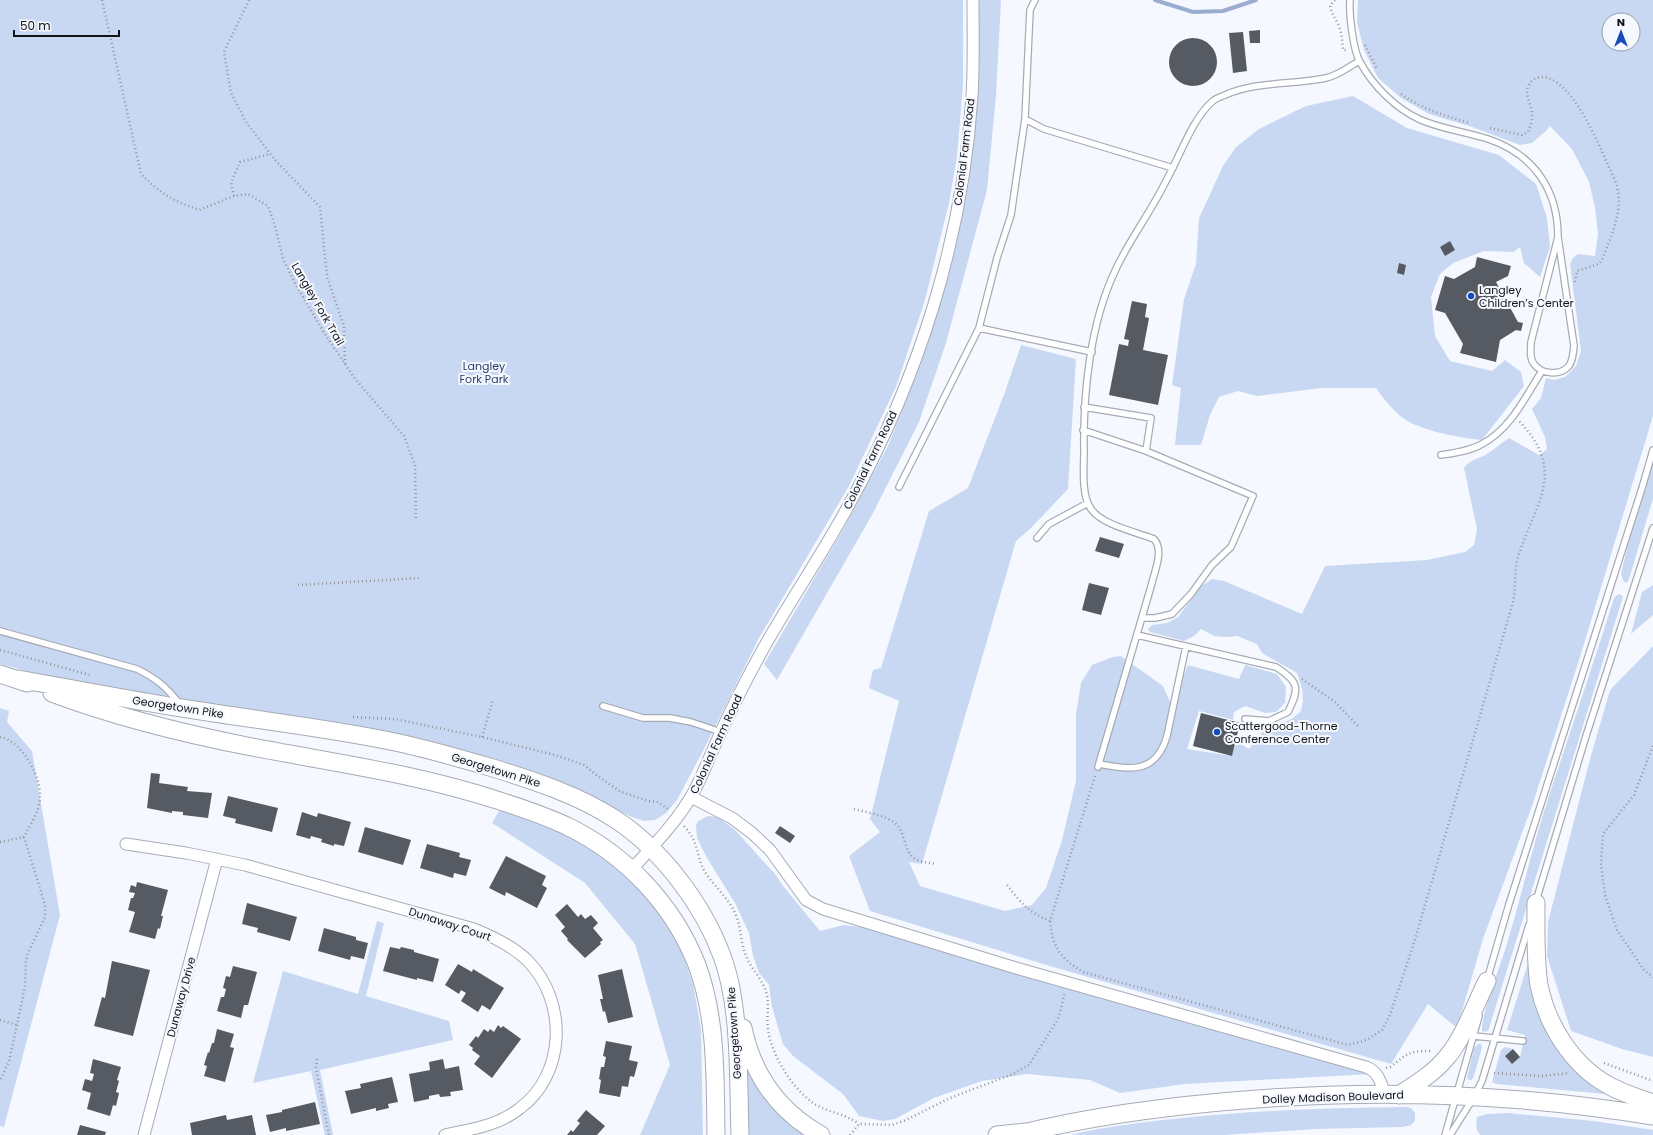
<svg xmlns="http://www.w3.org/2000/svg" width="1653" height="1135" font-family="Poppins,sans-serif">
<rect width="100%" height="100%" fill="#f5f9ff"/>
<path fill="#c9d8f2" fill-rule="evenodd" d="M0 0H963V85L957 157 949 203 925 300 896 387 849 486 759 638 702 753 677 800 666 813 655 820 644 821 632 817 559 784 490 758 430 741 371 731 90 688 0 664Z
M979 0H1001L996 96 987 190 946 343 919 422 872 515 777 680 764 664 841 533 888 446 921 363 949 271 969 182 978 85Z
M1358 0H1653V416L1580 657 1533 803 1483 939 1457 1028 1428 1004 1391 1064 1053 967 870 911 849 856 880 832 870 819 899 701 869 688 873 670 881 668 929 511 968 488 1005 392 1021 345 1076 359 1068 489 1031 528 1016 541 922 864 909 862 920 886 1005 911 1032 905 1046 888 1062 840 1076 781V715L1081 683 1092 665 1113 657 1121 656 1163 686 1171 704 1188 665 1239 679 1245 665 1277 674 1286 687 1285 703 1276 712 1265 713 1245 706 1234 712 1233 720 1199 711 1187 749 1232 756 1236 741 1249 749 1267 726 1283 723 1293 718 1301 711 1303 701 1302 688 1297 673 1262 653 1257 644 1237 636 1227 637 1214 636 1201 629 1194 636 1184 641 1150 632 1148 629 1152 625 1167 623 1178 617 1201 586 1212 579 1224 581 1302 614 1325 566 1427 560 1465 552 1474 545 1477 529 1464 468C1469 460 1478 459 1485 455 1494 450 1501 443 1509 438L1539 455 1547 449 1545 437 1532 409 1541 398 1546 378 1554 380 1565 377 1576 366 1581 351 1570 264 1573 258 1578 254 1595 256 1598 234 1595 208 1589 182 1572 149 1550 126 1547 130 1532 143 1520 145 1472 127 1429 114 1401 98 1378 78 1364 50 1357 22ZM1609 20H1633V44H1609Z
M1353 96 1407 128 1499 155 1536 184 1547 218 1550 247 1540 277 1524 263 1520 247 1514 252 1484 251 1453 263 1440 274 1431 297 1435 336 1450 361 1492 371 1505 360 1521 372 1524 386 1482 440C1460 438 1415 430 1399 415 1390 407 1383 398 1376 388H1322L1257 396 1238 391 1219 397 1210 415 1201 445H1175L1181 388 1172 385 1184 299 1196 264 1199 218 1223 166 1236 147 1259 129 1306 106Z
M1653 462V499L1629 579 1627 583 1624 582 1621 574 1628 544Z
M1653 585V615L1631 634 1642 592Z
M1620 594 1623 597 1490 1025 1488 1031 1484 1032 1482 1031C1480 1019 1501 963 1506 947 1521 898 1532 848 1548 799 1570 732 1593 665 1614 598L1617 595Z
M1653 646V1057L1622 1049 1571 1031 1547 956 1548 922 1590 759 1610 690Z
M0 708 9 711 7 722 32 751 60 915 4 1127 0 1126Z
M499 811 513 812 566 834 614 863 647 898 678 940 693 984 701 1029 703 1135H640L670 1065 635 944 585 883 492 823Z
M708 816 718 817 735 830 775 874 784 887 820 931 844 925 876 929 1372 1074 1185 1084 1120 1093 1090 1080 1027 1074 982 1081 934 1098 895 1119 883 1121 859 1116 843 1094 793 1056 783 1044 772 1007 769 985 759 973 753 956 749 933 735 903 707 858 697 838 696 825 698 821Z
M377 921 384 923 366 996 449 1021 453 1040 320 1070 333 1135H325L311 1071 253 1083 283 971 358 994Z
M1530 957 1569 1063 1605 1094 1496 1084 1492 1082 1501 1050 1505 1047 1513 1049 1505 1056 1520 1057 1525 1035 1507 1030Z
M1478 1044H1481L1482 1048 1474 1076 1472 1080H1469L1467 1078 1474 1048Z
M742 1046 805 1135H744Z
M1407 1107 1411 1108 1415 1113V1121L1411 1125 1403 1127 1316 1129 1224 1135H1070C1107 1126 1145 1122 1182 1118 1257 1110 1332 1108 1407 1107Z
M1508 1113 1594 1121 1653 1130V1135H1481C1475 1131 1476 1123 1477 1117L1487 1114Z"/>
<g fill="none" stroke-linecap="round" stroke-linejoin="round">
<path stroke="#9aadd0" stroke-width="4" d="M1155 0 1193 12 1223 11 1256 0"/>
</g>
<path fill="#555a63" d="M1260 30V43H1250L1249 31Z
M1243 32 1247 71 1233 73 1229 33Z
M1169 62a24 24 0 1 1 48 0a24 24 0 1 1-48 0Z
M1450 241 1455 250 1445 256 1440 247Z
M1477 257 1511 266 1508 276 1496 282 1518 322 1523 323 1521 331 1516 330 1500 340 1496 362 1460 353 1463 344 1445 313 1435 310 1445 276 1454 279 1475 267Z
M1399 263 1406 265 1404 275 1397 273Z
M1132 301 1147 304 1145 317 1149 318 1143 350 1168 355 1158 405 1109 395 1119 344 1128 346 1129 340 1124 339Z
M1100 537 1124 544 1119 558 1095 551Z
M1089 583 1109 588 1101 615 1082 610Z
M1201 713 1240 723 1232 756 1193 746Z
M151 773 160 774 159 783 188 787 187 791 212 793 208 818 183 815V812L172 811V813L147 808Z
M228 796 278 808 272 832 235 823 236 819 223 816Z
M302 812 317 817 318 813 351 822 344 846 334 844V846L321 842 322 839 311 836 310 839 296 835Z
M780 826 795 836 790 843 775 833Z
M365 827 411 840 403 865 358 852Z
M427 844 460 853 459 857 471 860 466 876 454 873 453 878 420 868Z
M506 856 546 876 542 885 547 888 537 908 506 892 505 896 489 888Z
M137 882 168 890 161 916H163L160 929 158 928 155 939 129 932 135 912 128 910 131 898H133L135 893 129 892 131 885 136 887Z
M247 903 297 917 290 941 257 932 258 928 242 924Z
M567 904 578 917 581 914 585 919 591 915 598 923 593 928 603 940 600 942 601 944 585 958 567 940 568 939 561 931 565 927 555 915Z
M324 928 356 937V940L368 943 364 959 351 956 350 960 318 951Z
M390 947 400 949 401 947 414 950V952L439 959 433 982 417 978V980L383 971Z
M112 961 150 970 133 1036 94 1026 102 997 105 998Z
M458 964 472 972 473 969 504 988 490 1010 482 1005 478 1012 461 1001 466 993 461 990 459 994 445 985Z
M233 966 257 972 248 1005H244L241 1018 217 1011 221 997H224L226 989 223 988 226 976 230 977Z
M622 969 633 1017 608 1023 605 1011 603 1012 600 999H603L598 975Z
M498 1025 501 1028 503 1026 521 1039 492 1078 474 1064 480 1056 472 1050 473 1048 469 1045 476 1036 478 1038 484 1029 488 1032 490 1029 494 1032Z
M217 1029 234 1034 230 1047 234 1048 225 1082 204 1076 207 1066 204 1065 208 1052 209 1053 212 1043H214Z
M606 1041 632 1046 629 1060 638 1062 634 1077 630 1076 628 1087 622 1086 620 1097 599 1093 601 1080 599 1079 601 1067H604L606 1057 603 1056Z
M1513 1049 1520 1057 1512 1064 1505 1056Z
M93 1059 121 1067 117 1080 119 1081 116 1092 119 1093 116 1106 113 1105 110 1116 87 1109 91 1093 82 1090 85 1079 92 1081 94 1074 90 1073Z
M443 1059 445 1069 459 1066 463 1090 450 1092 451 1096 440 1097 439 1094 429 1096V1099L414 1102 409 1074 430 1070 429 1062Z
M392 1077 398 1102 388 1104 389 1108 376 1111V1108L351 1114 345 1091 361 1088 360 1084Z
M315 1102 320 1124 286 1131V1128L270 1132 266 1115 282 1112V1110Z
M586 1110 605 1126 597 1135H567L571 1130 573 1132 580 1123 577 1121Z
M226 1115 227 1120 252 1115 256 1135H192L190 1123Z
M80 1125 106 1132 105 1135H77Z"/>
<g fill="none" stroke-linecap="round" stroke-linejoin="round">
<defs>
<path id="lane" d="M1035 0 1030 10 1025 119 1044 129 1173 168
M1350 0C1349 14 1353 50 1360 62 1373 86 1396 109 1421 120 1442 129 1466 132 1488 139 1533 154 1558 189 1558 237
M1558 237 1574 346C1573 353 1573 362 1568 367 1559 376 1541 374 1534 364 1529 358 1531 350 1531 342Z
M979 328 1092 352
M1084 407 1151 418 1146 451 1253 496 1231 547 1212 565 1191 594 1172 614 1155 618H1142
M1083 430 1146 451
M1441 455C1454 453 1470 451 1482 444 1511 429 1525 397 1542 371
M899 487 979 328 997 258 1011 215 1025 119
M1037 538 1049 524 1088 503
M0 631 137 669C157 679 165 686 179 703
M1137 635 1276 667C1299 682 1300 688 1288 712L1269 721 1245 719
M603 706 643 718H670L691 722 721 732
M1099 764C1131 770 1156 774 1167 736L1186 646
M1098 767 1152 583C1155 570 1164 550 1154 539 1136 532 1102 525 1091 509 1081 495 1084 467 1084 451 1083 393 1090 324 1115 271 1129 240 1151 212 1166 181 1179 158 1193 117 1213 101 1216 98 1221 97 1225 95 1257 81 1293 85 1326 78 1337 76 1349 67 1359 61
M1536 901 1586 736 1653 528
M1487 980 1509 904 1642 488 1653 450
M1474 1036 1523 1041
M1445 1135 1479 1016
M1450 1135 1474 1097 1482 1081 1529 925"/>
<path id="street" d="M691 797 732 818 752 833 770 850 806 900 823 909 1016 968 1366 1067C1379 1072 1381 1083 1385 1095
M126 844 186 853 245 865 474 929C494 937 513 946 528 961 568 1002 566 1075 519 1109 497 1126 472 1129 445 1135
M631 870C652 847 673 826 689 800 700 783 707 762 716 743 730 711 746 680 763 649 791 599 824 552 851 501 919 377 963 238 972 96 974 64 973 32 973 0
M144 1135 217 859"/>
<path id="primary" d="M0 674 27 683
M18 679C79 690 140 702 201 711 264 721 327 728 390 741 425 748 459 758 493 768 535 781 578 795 615 819 661 849 703 904 722 956 741 1006 738 1080 740 1135
M52 693C116 717 185 734 252 747 336 763 418 774 500 801 522 808 545 816 567 826 626 855 673 904 697 965 717 1019 715 1078 716 1135
M1536 903C1536 930 1535 959 1539 985 1547 1025 1572 1065 1608 1085 1622 1093 1638 1098 1653 1103
M743 1028C753 1076 778 1111 821 1135
M1399 1095C1416 1084 1434 1073 1447 1057 1464 1037 1475 1005 1487 981
M997 1135 1026 1132
M1015 1135C1094 1115 1176 1105 1257 1099 1389 1089 1523 1095 1653 1116"/>
</defs>
<use href="#lane" stroke="#a6abb5" stroke-width="8"/>
<use href="#street" stroke="#a6abb5" stroke-width="13"/>
<use href="#primary" stroke="#a6abb5" stroke-width="19"/>
<path stroke="#93969a" stroke-width="2.5" stroke-dasharray="1 3" stroke-linecap="butt" d="M102 0 141 174C162 195 172 200 199 210L234 196 248 194 268 206 275 226 283 259 296 285 326 336 356 380 404 436 415 465 416 518
M249 0 224 52 231 93 246 122 276 161 320 207 327 277 344 326 345 364
M1335 0 1330 5C1331 14 1335 17 1338 24 1342 32 1342 41 1343 50H1346
M1365 45 1377 69
M1401 94C1422 109 1445 116 1470 123
M1490 128 1522 135 1528 132C1530 126 1533 120 1532 114 1532 104 1523 94 1529 85 1532 79 1537 77 1544 77 1572 81 1597 140 1607 163 1611 172 1617 182 1618 192 1622 215 1610 238 1602 260L1599 264 1577 271 1575 282
M234 196 231 183 240 162 270 154
M298 585 421 578
M0 650 90 675
M1302 679 1335 702 1360 728
M353 717 395 719 482 737 555 755 584 765 599 777 621 792 649 801 658 802 668 809
M0 737C22 741 41 776 40 797 40 811 30 825 24 837L45 905V917L28 953 26 961 25 986 17 1025 9 1061 2 1077 0 1080
M482 737 493 700
M1653 746 1634 795 1603 834 1601 865 1605 895 1617 930 1644 970 1653 977
M1095 776 1050 921C1052 947 1061 959 1083 972L1348 1045 1367 1040 1382 1030 1390 1015 1414 943 1513 602C1516 587 1514 571 1518 557 1535 503 1568 472 1519 421
M854 809C866 812 889 816 897 825 901 829 902 834 904 839 910 861 916 861 937 864
M684 826C700 843 695 855 705 872 714 886 727 897 734 911 742 926 740 944 747 958 752 970 763 980 766 992 770 1004 766 1017 768 1029 771 1053 789 1083 808 1099 822 1112 843 1112 859 1124
M0 842 24 837
M1007 885C1022 904 1028 912 1050 921
M0 1020 17 1025
M317 1059 316 1068 329 1135
M1604 1063 1653 1081
M1386 1068 1390 1067C1409 1053 1407 1051 1432 1051
M1494 1073 1542 1076 1569 1073
M850 1135 859 1124 892 1125 906 1120 950 1098 1013 1074 1029 1065 1058 1019 1065 993"/>
<use href="#lane" stroke="#fff" stroke-width="5.5"/>
<use href="#street" stroke="#fff" stroke-width="11"/>
<use href="#primary" stroke="#fff" stroke-width="17"/>
</g>
<g fill="#174cb8" stroke="#f5f9ff" stroke-width="1.5">
<circle cx="1471" cy="296" r="4"/>
<circle cx="1217" cy="732" r="4"/>
</g>
<g text-anchor="middle" stroke-width="4" stroke-linejoin="round" paint-order="stroke">
<g font-size="11" fill="#111316" stroke="#f5f9ff">
<text transform="translate(964 152) rotate(-83)" y="4">Colonial Farm Road</text>
<text transform="translate(318 304) rotate(60)" y="4">Langley Fork Trail</text>
<text transform="translate(870 460) rotate(-64)" y="4">Colonial Farm Road</text>
<text transform="translate(178 707) rotate(9)" y="4">Georgetown Pike</text>
<text transform="translate(716 744) rotate(-65)" y="4">Colonial Farm Road</text>
<text transform="translate(496 770) rotate(17)" y="4">Georgetown Pike</text>
<text transform="translate(450 924) rotate(18)" y="4">Dunaway Court</text>
<text transform="translate(181 997) rotate(-75)" y="4">Dunaway Drive</text>
<text transform="translate(734 1033) rotate(-94)" y="4">Georgetown Pike</text>
<text transform="translate(1333 1097) rotate(-2)" y="4">Dolley Madison Boulevard</text>
</g>
<g font-size="11" fill="#111316" stroke="#f5f9ff" text-anchor="start">
<text x="1479" y="294">Langley<tspan x="1479" dy="13">Children’s Center</tspan></text>
<text x="1225" y="730">Scattergood-Thorne<tspan x="1225" dy="13">Conference Center</tspan></text>
</g>
<g font-size="11" fill="#273f6d" stroke="#f5f9ff">
<text x="484" y="370">Langley<tspan x="484" dy="13">Fork Park</tspan></text>
</g>
</g>
<g transform="translate(1621 32)"><circle r="19" fill="#f5f9ff" stroke="#9a9da2"/>
<path d="M0-3L7 15L0 10L-7 15Z" fill="#174cb8"/>
<text y="-6" font-size="11" font-weight="bold" text-anchor="middle" fill="#111316">N</text>
</g>
<path d="M14 30v6h105v-6" fill="none" stroke="#111316" stroke-width="2"/>
<text x="20" y="30" font-size="12" fill="#111316" stroke="#f5f9ff" stroke-width="3" paint-order="stroke">50 m</text>
</svg>
